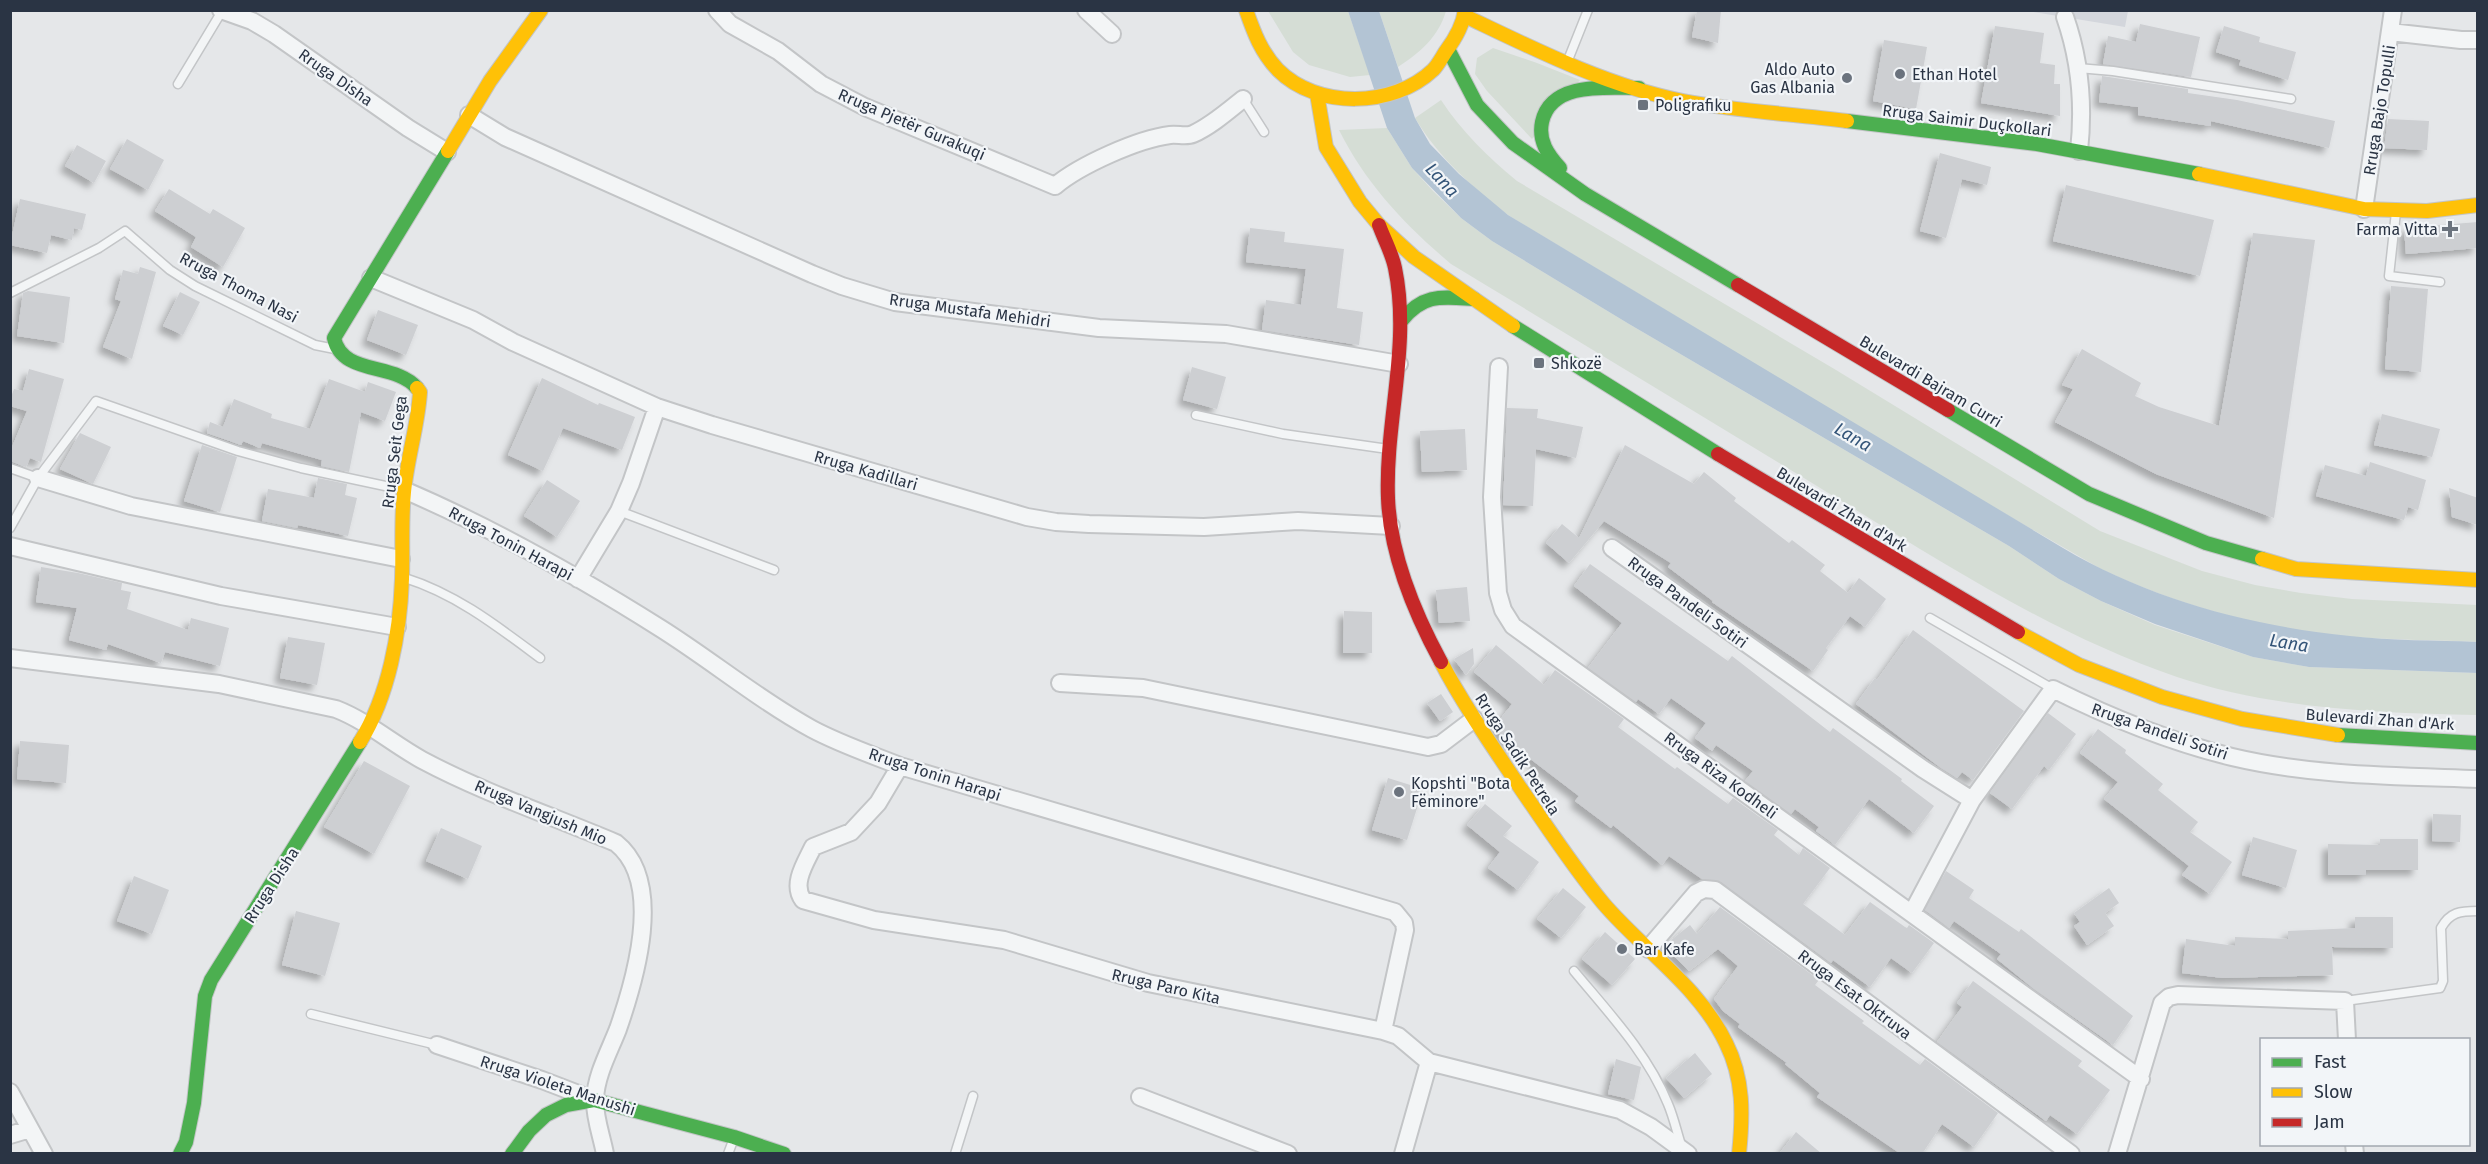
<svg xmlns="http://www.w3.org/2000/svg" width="2488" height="1164" font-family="'Fira Sans',sans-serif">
<defs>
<filter id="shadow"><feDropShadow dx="-5.5" dy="5.5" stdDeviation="3" flood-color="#0004"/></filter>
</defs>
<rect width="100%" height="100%" fill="#e5e7e9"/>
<path fill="#d3d6dc" d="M2028 11H2128L2125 27Z"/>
<path fill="#d5ddd5" d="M1268 11H1348L1370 75 1350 77 1309 65 1293 52Z
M1379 11H1446C1439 36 1420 53 1398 67Z
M1493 48 1537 63 1580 80 1532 139 1487 91 1475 74 1477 58Z
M1441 100C1462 132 1488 157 1517 181L1836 370 2100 531 2202 571 2255 585 2301 593 2352 599 2477 605V642C2436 640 2395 640 2353 637 2268 630 2178 606 2101 569L1931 471 1508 215C1472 187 1439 158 1415 118Z
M1387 128 1412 168 1433 191 1461 218 1492 241 1629 324 2009 546 2059 579 2101 601 2155 625 2253 657 2309 667 2477 673V715C2378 713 2273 709 2177 677 2056 636 1947 565 1838 499 1709 420 1580 342 1451 264 1405 225 1366 184 1339 130Z"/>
<path fill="#b3c4d4" d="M1348 11H1379L1415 118 1430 144 1459 174 1508 215 2063 548C2149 599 2250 626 2350 636 2392 641 2435 640 2477 642V673L2309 667 2253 657 2155 624 2101 601 2059 579 2009 546 1629 324 1492 241 1461 218 1412 168 1387 128Z"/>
<path fill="#cdcfd2" filter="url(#shadow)" d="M1697 10H1721L1718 43 1692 37Z
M2140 24 2200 37 2191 77 2103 64 2108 36 2136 42Z
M1995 26 2044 33 2040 63 2055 65 2054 84H2060V116L1981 103Z
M2224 26 2260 37 2259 42 2296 52 2288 80 2239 65 2241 60 2216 52Z
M1884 40 1927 47 1916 109 1873 101Z
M2102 76 2188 89V93L2237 100 2335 121 2329 148 2211 121V126L2138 115V107L2099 102Z
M2388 119 2429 121 2427 150 2384 148Z
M127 139 164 160 148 190 110 169Z
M77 145 106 161 94 183 65 166Z
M1940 153 1991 167 1987 185 1962 179 1946 238 1920 231Z
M2066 185 2214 220 2200 276 2053 241Z
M169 189 210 214 213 209 245 228 223 267 191 247 196 237 155 211Z
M20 199 86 214 82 230 74 228 72 240 51 235 47 253 10 245Z
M2478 222V248L2406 254 2404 228Z
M1250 228 1285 232 1284 242 1344 249 1337 308 1363 312 1359 345 1262 330 1266 300 1301 305 1306 269 1246 262Z
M2253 233 2315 240 2274 518 2156 474 2055 422 2073 389 2062 385 2082 349 2141 383 2135 396 2159 407 2219 426Z
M140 267 156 272 132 359 103 347 121 301 115 299 123 270 138 274Z
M2391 286 2428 289 2421 372 2385 369Z
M28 291 70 297 64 343 17 336 23 293Z
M180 292 200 302 183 335 163 326Z
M378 310 418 325 406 355 367 340Z
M1192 367 1226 377 1217 409 1183 400Z
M29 369 64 379 41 462 30 458 26 467 10 461V452L27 411 10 406V400L14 389 23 391Z
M542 378 598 405 599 403 635 417 622 450 563 428 543 471 508 455Z
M329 379 365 392 368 382 396 392 385 421 361 412 349 472 321 466 322 460 262 443 260 448 243 441 241 445 207 433 210 422 223 427 234 399 272 414 271 418 310 429Z
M1507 408 1538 409 1537 418 1583 427 1576 458 1536 449 1533 506 1503 505Z
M2382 414 2440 429 2432 457 2374 445Z
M1465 429 1467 470 1422 472 1420 431Z
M80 433 111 447 93 484 60 469Z
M202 445 237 457 220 512 184 501Z
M1625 445 1694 484 1704 472 1736 498 1734 501 1789 543 1792 540 1825 565 1820 571 1848 593 1859 578 1886 599 1865 627 1850 616 1826 648 1828 650 1813 671 1712 602 1713 601 1668 567 1671 563 1604 521 1569 563 1546 543 1562 524 1579 538Z
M2370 462 2426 480 2418 510 2408 507 2404 520 2316 496 2325 465 2366 476Z
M318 478 347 484 345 495 357 498 348 536 298 525 297 528 262 521 268 489 314 498Z
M547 480 580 501 557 537 524 516Z
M2449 488 2478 498V525L2452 517Z
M1590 564 1728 661 1732 656 1830 732 1833 728 1902 779 1901 781 1934 806 1914 833 1869 799 1835 845 1816 831 1819 827 1795 809 1791 814 1745 781 1753 771 1716 745 1712 751 1695 738 1706 723 1671 698 1659 714 1638 699 1636 702 1588 668 1622 623 1574 586Z
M41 567 78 573 122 583 121 590 131 592 127 609 188 630 191 618 229 628 220 666 165 652 161 663 108 644 106 650 69 640 77 608 36 602Z
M1467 587 1470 621 1439 623 1436 590Z
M1344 611 1372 612V653H1343Z
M1913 630 2024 711 1973 780 1962 772 1957 778 1941 768 1856 704 1875 678 1877 680Z
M288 637 325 643 317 685 280 678Z
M1496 645 1544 685 1555 670 1624 719 1618 727 1675 769 1677 767 1728 804 1733 798 1778 830 1774 835 1799 855 1803 848 1830 868 1803 904 1845 935 1870 902 1905 927 1907 928 1909 925 1934 943 1912 973 1891 958 1870 987 1833 960 1831 963 1721 882 1702 879 1669 856 1662 865 1613 825 1611 828 1575 801 1579 796 1503 738 1495 726 1512 704 1474 672Z
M1473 648 1474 664 1466 675 1454 659Z
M1441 694 1453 712 1440 721 1427 703Z
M2048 713 2076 734 2049 770 2044 766 2012 809 1990 793Z
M2098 729 2126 750 2125 753 2163 784 2158 790 2198 822 2190 832 2232 862 2210 894 2182 875 2189 866 2104 799 2118 782 2080 753Z
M20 741 69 745 66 783 17 779Z
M364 761 410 786 374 854 324 827Z
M1388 778 1423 789 1407 840 1372 830Z
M1485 804 1512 826 1503 836 1539 862 1518 890 1488 868 1500 852 1467 825Z
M2433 814 2461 815 2460 842 2432 841Z
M441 828 482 846 468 879 426 861Z
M2253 837 2297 850 2286 888 2242 875Z
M2380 839H2418V870H2366V875H2328V844L2380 845Z
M1946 871 1974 890 1969 898 2019 932 2021 929 2133 1016 2113 1045 2034 989 1997 959 2001 954 1954 921 1949 928 1925 910Z
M134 876 169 890 152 934 117 921Z
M1563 888 1586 907 1561 938 1537 919Z
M2109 888 2119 903 2105 913 2114 926 2087 945 2074 926 2080 922 2074 913Z
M1720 907 1819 980 1815 985 1864 1021 1862 1023 1920 1065 1925 1059 1998 1113 1974 1147 1942 1124 1922 1154H1901L1817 1097 1820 1093 1785 1064 1787 1063 1738 1027 1740 1024 1723 1011 1714 999 1738 966 1718 949 1689 971 1664 946 1690 925 1697 934Z
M296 911 340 923 325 976 282 965Z
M2355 917H2393V948L2332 947 2333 975 2223 978 2182 973 2186 939 2235 946V937L2288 939V931L2355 928Z
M1605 932 1635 959 1612 985 1582 959Z
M1973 981 2082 1061 2078 1066 2110 1090 2077 1134 2050 1115 2046 1121 1937 1042 1962 1007 1957 1003Z
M1695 1053 1712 1074 1684 1098 1666 1078Z
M1616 1059 1641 1067 1634 1100 1608 1094Z
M1796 1132 1822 1154H1779Z"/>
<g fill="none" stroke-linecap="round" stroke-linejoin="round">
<defs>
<path id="lane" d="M1568 60 1588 10
M2078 68 2113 71 2291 99
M178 84 222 11
M1243 99 1264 132
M2396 212 2389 276 2440 282
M10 293 99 248 125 231 170 270 195 286 315 345 335 349
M1196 415 1283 434 1388 449
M10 468 38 478
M619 511 774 570
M10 528 38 478 96 401 238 451 301 468 404 490
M405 578C456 594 497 626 540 658
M1930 618 2053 689
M1574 971C1608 1012 1648 1054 1668 1104 1674 1118 1677 1133 1682 1148
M2345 1001 2440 988 2443 981 2441 928C2450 912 2460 911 2478 911
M311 1014 437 1045
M728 1154 734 1138
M955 1154 973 1096"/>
<path id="street" d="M221 10 252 21 274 34 408 128 447 152
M717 10 730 24 778 51 821 84 865 107 1055 186C1080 165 1138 139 1170 135 1178 134 1186 137 1193 134 1211 126 1228 111 1243 99
M1086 10 1112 34
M2065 17C2080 60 2084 106 2079 151
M2390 32 2461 40H2478
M469 115 505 137 812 274 842 286 895 302 1099 328 1226 334 1399 364
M2364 209 2393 10
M371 278 473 320 513 342 657 407 712 425 1027 517 1056 522 1089 524 1204 527 1298 521 1391 526
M1499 367 1492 497 1498 593 1503 610 1513 626 2141 1079
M38 478 131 506 401 559
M404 490C493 528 579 577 660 628 711 660 759 700 812 729 840 744 870 754 900 766L1395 912 1404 923 1405 930 1383 1031
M10 546 221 596 397 627
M1612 548 1923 769 1972 800
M578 579 619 511 631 483 657 407
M10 658 219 684 336 709C367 721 393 744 422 760 484 793 552 816 616 843 665 882 635 980 618 1029 609 1052 596 1075 595 1099 594 1116 602 1137 605 1154
M1060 683 1143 688 1428 747 1441 744 1474 719
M900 766 878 803 851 832 813 847C806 862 791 884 803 900L874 920 1004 940 1148 983 1383 1031 1398 1036 1429 1062 1620 1110 1651 1127 1688 1154
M1912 913 1972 800 2053 689C2109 717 2171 742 2232 757 2312 776 2396 776 2478 779
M1648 949 1696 893 1704 889 1715 890 2071 1154
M437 1045 542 1080 594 1100
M10 1092 44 1154
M1140 1097 1288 1154
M10 1135 30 1129
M2354 1144 2355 1154
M1403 1154 1429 1062
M2117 1154 2162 1003 2169 997 2178 995 2345 1001 2347 1040"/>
<path id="fast" d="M1449 51 1477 105 1513 143 1585 194 1738 285
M1847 121 2037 144 2199 174
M1560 168C1548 155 1538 141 1542 122 1551 81 1607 88 1639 88
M1402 320C1424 293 1442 297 1474 299
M1513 326 1718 454
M417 388C395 362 342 376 334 338L448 151
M1948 410 2089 494 2206 543 2262 559
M2338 735 2478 743
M180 1154 186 1142 194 1103 205 996 211 980 360 742
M512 1154 529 1131 546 1115 566 1105 594 1100 734 1137 784 1154"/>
<path id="slow" d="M1246 10C1254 33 1261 52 1278 70 1317 109 1393 108 1433 70 1438 65 1442 57 1446 51 1455 39 1463 25 1465 10
M1465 16C1534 49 1607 86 1683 101 1737 111 1793 114 1847 121
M1317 94 1326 147 1360 202 1379 225 1414 257 1513 326
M448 151 490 81 541 10
M2199 174 2364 209 2427 211 2478 205
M2262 559 2296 569 2478 580
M2018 632 2079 665 2162 697 2242 719 2338 735
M1441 662C1464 706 1493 747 1521 789 1548 828 1573 867 1603 903 1643 950 1699 986 1726 1043 1744 1079 1743 1115 1739 1154
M360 742C389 695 400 633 402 579 403 550 401 521 404 492 407 458 418 426 420 392L417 388"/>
<path id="jam" d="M1379 225C1384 239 1392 253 1395 268 1411 345 1385 421 1388 498 1390 554 1415 614 1441 662
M1738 285 1948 410
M1718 454 2018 632"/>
</defs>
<use href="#lane" stroke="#c3c5c7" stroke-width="11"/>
<use href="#street" stroke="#c3c5c7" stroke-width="20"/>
<use href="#fast" stroke="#c3c5c7" stroke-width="16"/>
<use href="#slow" stroke="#c3c5c7" stroke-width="16"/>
<use href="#jam" stroke="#c3c5c7" stroke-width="16"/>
<use href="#lane" stroke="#f3f5f6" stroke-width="8"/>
<use href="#street" stroke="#f3f5f6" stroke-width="16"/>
<use href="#fast" stroke="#4caf50" stroke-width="14"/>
<use href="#slow" stroke="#ffc107" stroke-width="14"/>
<use href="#jam" stroke="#c62828" stroke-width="14"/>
</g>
<g fill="#6b737e" stroke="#f2f5f8" stroke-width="2">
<circle cx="1900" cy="74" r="6"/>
<circle cx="1847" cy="78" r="6"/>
<rect x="1637" y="99" width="12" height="12" rx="3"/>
<path d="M2447 220h6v6h6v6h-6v6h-6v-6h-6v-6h6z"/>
<rect x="1533" y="357" width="12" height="12" rx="3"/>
<circle cx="1399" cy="792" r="6"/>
<circle cx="1622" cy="949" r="6"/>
</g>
<g text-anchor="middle" stroke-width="4.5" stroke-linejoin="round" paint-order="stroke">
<g font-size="16" fill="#2a3444" stroke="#f2f5f8" text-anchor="start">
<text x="1835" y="75" text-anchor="end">Aldo Auto<tspan x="1835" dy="18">Gas Albania</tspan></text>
<text x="1912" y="80">Ethan Hotel</text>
<text x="1655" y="111">Poligrafiku</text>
<text x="2438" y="235" text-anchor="end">Farma Vitta</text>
<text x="1551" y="369">Shkozë</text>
<text x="1411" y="789">Kopshti "Bota<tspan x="1411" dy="18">Fëminore"</tspan></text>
<text x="1634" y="955">Bar Kafe</text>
</g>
<g font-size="16" fill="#2a3444" stroke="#f2f5f8">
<text transform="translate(336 77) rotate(35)" y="6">Rruga Disha</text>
<text transform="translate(2379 110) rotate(-81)" y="6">Rruga Bajo Topulli</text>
<text transform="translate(1967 120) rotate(7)" y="6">Rruga Saimir Duçkollari</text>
<text transform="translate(912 124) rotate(23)" y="6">Rruga Pjetër Gurakuqi</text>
<text transform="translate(239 287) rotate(28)" y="6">Rruga Thoma Nasi</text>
<text transform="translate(970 310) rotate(8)" y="6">Rruga Mustafa Mehidri</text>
<text transform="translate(1931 381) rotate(31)" y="6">Bulevardi Bajram Curri</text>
<text transform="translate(394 452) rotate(-83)" y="6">Rruga Seit Gega</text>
<text transform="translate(866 470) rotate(16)" y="6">Rruga Kadillari</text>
<text transform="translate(1842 509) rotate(31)" y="6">Bulevardi Zhan d'Ark</text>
<text transform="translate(511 543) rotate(28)" y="6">Rruga Tonin Harapi</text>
<text transform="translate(1688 602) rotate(36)" y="6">Rruga Pandeli Sotiri</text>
<text transform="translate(2380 719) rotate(4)" y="6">Bulevardi Zhan d'Ark</text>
<text transform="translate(2160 731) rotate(19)" y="6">Rruga Pandeli Sotiri</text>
<text transform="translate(1518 754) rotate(57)" y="6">Rruga Sadik Petrela</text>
<text transform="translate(935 774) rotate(18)" y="6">Rruga Tonin Harapi</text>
<text transform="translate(1721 775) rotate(36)" y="6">Rruga Riza Kodheli</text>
<text transform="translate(541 812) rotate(23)" y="6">Rruga Vangjush Mio</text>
<text transform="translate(271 885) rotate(-57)" y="6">Rruga Disha</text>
<text transform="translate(1166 986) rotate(13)" y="6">Rruga Paro Kita</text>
<text transform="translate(1855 994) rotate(37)" y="6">Rruga Esat Oktruva</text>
<text transform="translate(558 1085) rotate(18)" y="6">Rruga Violeta Manushi</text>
</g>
<g font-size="18" font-style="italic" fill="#335478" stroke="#f2f5f8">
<text transform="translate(1442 180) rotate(47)" y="6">Lana</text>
<text transform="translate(1853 437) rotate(30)" y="6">Lana</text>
<text transform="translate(2289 643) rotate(9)" y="6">Lana</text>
</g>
</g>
<rect width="2488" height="1164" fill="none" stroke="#2a3444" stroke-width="24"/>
<rect x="2260" y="1038" width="210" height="108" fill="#f2f5f8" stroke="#a2a8b0" stroke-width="1.5"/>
<rect x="2272" y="1058" width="30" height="9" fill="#4caf50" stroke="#a2a8b0" stroke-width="1.5"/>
<text x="2314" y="1068" font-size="18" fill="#2a3444">Fast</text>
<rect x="2272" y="1088" width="30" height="9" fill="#ffc107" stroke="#a2a8b0" stroke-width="1.5"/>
<text x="2314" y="1098" font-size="18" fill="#2a3444">Slow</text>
<rect x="2272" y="1118" width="30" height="9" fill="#c62828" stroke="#a2a8b0" stroke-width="1.5"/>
<text x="2314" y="1128" font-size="18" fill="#2a3444">Jam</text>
</svg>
